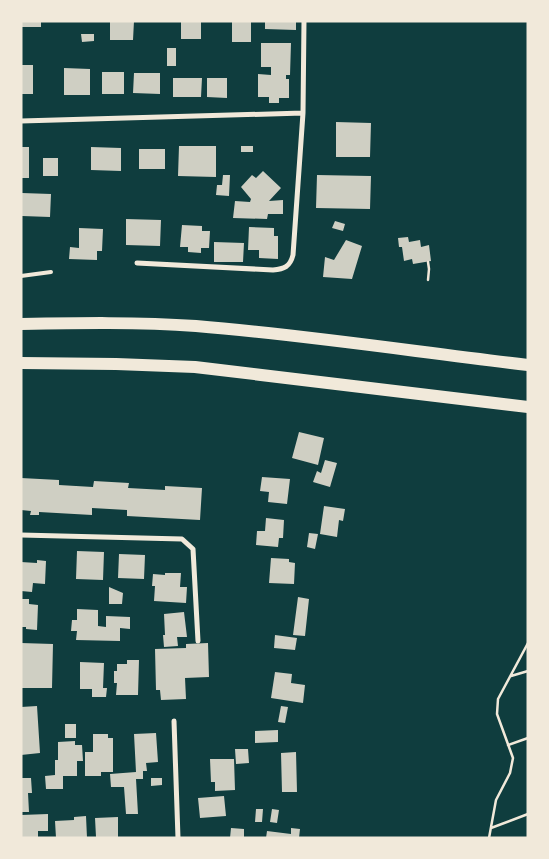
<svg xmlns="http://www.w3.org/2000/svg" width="549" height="859" font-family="'Noto Serif',serif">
<rect width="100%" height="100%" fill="#0f3d3e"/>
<path fill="#cfcfc3" d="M21 21H41V27H21Z
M110 21H134L133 40H110Z
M181 21 201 22V39H181Z
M232 21H251V42H232Z
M265 21H296V30L265 29Z
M81 34H94V41L82 42Z
M261 43H291L290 75H286V79H289V98H279V103H269V97H258V74L271 75V67H261Z
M167 48H176V66H167Z
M21 65H33V94H21Z
M64 68 90 69V95H64Z
M102 72H124V94H102Z
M134 73H160V94L133 93Z
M173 78H202L201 97H173Z
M207 78H227V98L207 97Z
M336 122 371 123 370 157H336Z
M179 146H216V177L178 176Z
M241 146H253V152H241Z
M21 147H29V178H21Z
M91 147 121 148V171L91 170Z
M139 149H165V169H139Z
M43 158H58V176H43Z
M263 171 281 188 269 201 283 200V214H268L267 219 233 218 235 201 250 202 251 199 241 187 252 175 256 178Z
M223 175H230L229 196 216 195 217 185H222Z
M317 175 371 176 370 209 316 208Z
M22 193 51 194 50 217 22 216Z
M126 219 161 220 160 246 126 245Z
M335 221 345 224 343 231 332 228Z
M182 225 202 226V231H210L209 248H201V253L188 252V247H180Z
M249 227 274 228V236H278V259L259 258V250H248Z
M79 228 103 229 102 251H97V260L69 259 70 247 79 248Z
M408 237 409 242 420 240 421 247 429 245 431 261 413 264 412 259 404 261 402 247H399L398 238Z
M346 240 362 246 352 279 323 277 325 257 334 260Z
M214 242 244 243 243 262H214Z
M299 432 324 438 318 465 292 458Z
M325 460 337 463 330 487 313 482 317 471 321 473Z
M262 477 290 479 287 504 268 502 269 492 260 491Z
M21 478 59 480V485L93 487 94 481 129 483 128 488 165 490V486L202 488 200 520 127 516V510L92 508V515L39 512V515H30L31 511 21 510Z
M324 506 345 509 343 521 339 520 337 537 320 534Z
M266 518 284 520 283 538H279L278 547 256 545 257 531H265Z
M309 533 318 534 315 549 307 547Z
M77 551 104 552 103 580 76 579Z
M119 554 145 555 144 579 118 578Z
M271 558 289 559V562L295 563 294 584 269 583Z
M37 560 46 561 45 584 33 583 32 592 21 591V562L37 563Z
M165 573H181L180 587H187L186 603 154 601 155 586H152L153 574 165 575Z
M109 587 123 593 122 604H109Z
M298 597 309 599 305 636 293 635Z
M21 599H29V604L38 605 37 630 26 629V627H21Z
M77 609 98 610V626L106 627V616L130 617V629L120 628V641L76 640 77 631H71L72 620H77Z
M184 612 187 637H177L178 646 164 647 163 635H165L164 614Z
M275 635 297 638 295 650 274 648Z
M21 643 53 644 52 688H21Z
M208 643 209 677 185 678 186 699 161 700 160 690H156L155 649 186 648V644Z
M127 660H139L138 695H116L117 683H114V671H117V664H127Z
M80 662 104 663 103 688H107L106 697H92V689H80Z
M275 672 292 674 291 683 305 685 303 703 271 698Z
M37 706 40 753 21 755V707Z
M281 706 288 707 285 723 278 722Z
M65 724H76V738H65Z
M278 730V742L255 743V731Z
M156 733 158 762 146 763 147 771H143V779H136L138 814H126L124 787H111L110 774 136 772 134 734Z
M93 734H108V738H113V772H101V776H85V752H93Z
M75 741V745H82L83 761H77V776H63V789H46L45 776 55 775V760H58V742Z
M235 749H248L249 763 236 764Z
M296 752 297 792H282L281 753Z
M210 759H234L235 790 215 791V782H211Z
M21 778H31L32 793H28L29 812H21Z
M151 778H162V785L151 786Z
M224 796 226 816 200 818 198 798Z
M256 809H263L262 822H255Z
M272 809 279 810 277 823 270 822Z
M48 814V831H38V837L21 838V815Z
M86 816 87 838H56L55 821 74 820V817Z
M118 817V838L96 837 95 818Z
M231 828 244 829V838H230Z
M291 828 300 829 299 838H266L267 831 291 834Z"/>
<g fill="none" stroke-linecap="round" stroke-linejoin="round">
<path stroke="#f1e9da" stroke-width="2.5" d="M428 280 429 269 428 262
M511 676 528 671
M508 745 528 738
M491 828 528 814
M489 838 496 800 510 773 513 758 497 714 498 699 528 643"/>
<path stroke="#f1e9da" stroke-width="4" d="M21 276 51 272"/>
<path stroke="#f1e9da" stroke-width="5" d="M21 121 303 113
M137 263 273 270C284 269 290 267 293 255L303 113 304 21
M21 535 182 539 193 549 198 641
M174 721 178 838"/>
<path stroke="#f1e9da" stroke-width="12" d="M21 324C79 323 138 322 196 326 307 335 417 352 528 365
M21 363 116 364 195 367 528 407"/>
</g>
<rect width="549" height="859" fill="none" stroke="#f1e9da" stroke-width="45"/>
</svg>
